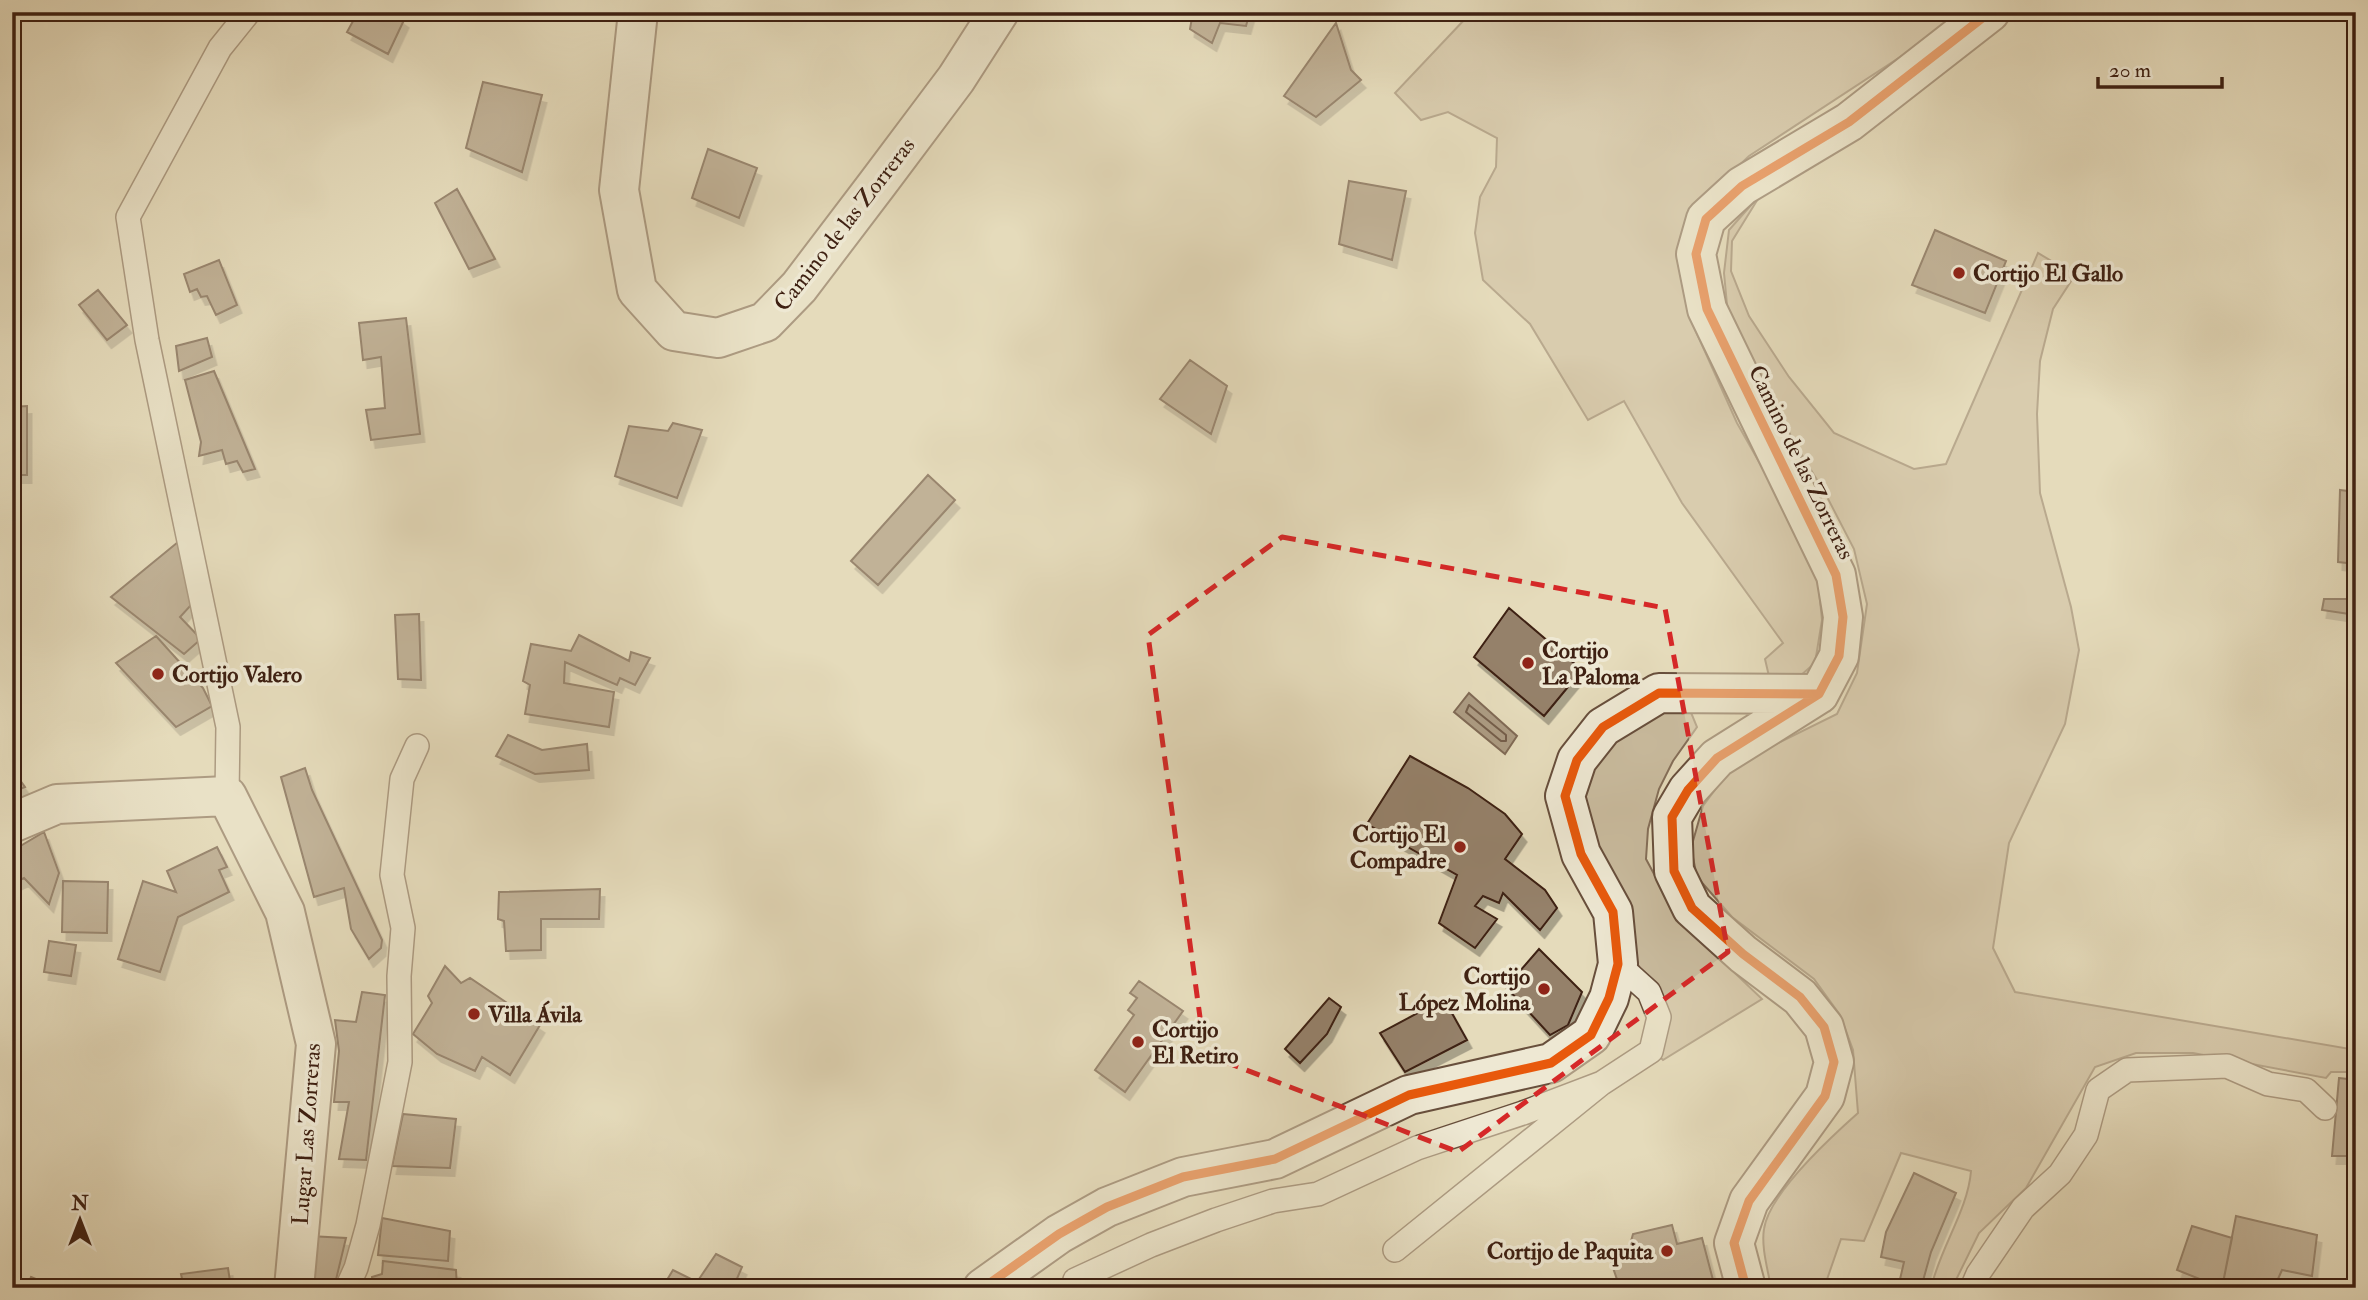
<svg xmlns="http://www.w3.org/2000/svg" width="2368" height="1300" font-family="'IM FELL Double Pica',serif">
<defs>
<filter id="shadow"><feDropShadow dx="4.5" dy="8" stdDeviation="0" flood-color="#0004"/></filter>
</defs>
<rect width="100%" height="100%" fill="#e5dbbb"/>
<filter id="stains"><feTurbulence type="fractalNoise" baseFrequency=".00286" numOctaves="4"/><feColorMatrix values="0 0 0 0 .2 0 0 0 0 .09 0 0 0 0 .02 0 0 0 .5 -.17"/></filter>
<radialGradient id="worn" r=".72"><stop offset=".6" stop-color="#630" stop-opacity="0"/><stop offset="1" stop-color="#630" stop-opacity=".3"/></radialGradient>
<path fill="#c9bb9e" stroke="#846e58" stroke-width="2" d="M1465 12H1960L1946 27 1749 156 1690 212 1678 263 1693 325 1737 423 1797 529 1817 571 1822 620 1815 663 1793 682 1771 685 1765 659 1783 643 1682 503 1624 401 1588 420 1530 324 1483 280 1475 233 1480 197 1496 167 1497 138 1448 112 1421 120 1395 93 1465 19Z
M1761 194 1732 241 1731 271 1749 316 1789 377 1834 433 1914 469 1946 464 2038 253 2075 275 2053 309 2040 361 2037 414 2040 493 2071 607 2079 650 2065 724 2009 843 1993 948 2015 992 2356 1050 2353 1072H2331L2326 1078 2193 1053H2136L2095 1067 2026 1188 1979 1233 1952 1288H1931C1940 1248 1968 1210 1971 1171L1901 1153 1864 1241 1841 1239 1824 1288H1771C1768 1270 1761 1247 1764 1229 1769 1194 1831 1137 1858 1113L1853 1050 1840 1015 1814 979 1732 917 1697 877 1691 848 1703 806 1729 771 1760 752 1837 714 1857 673 1867 604 1854 549 1825 493 1761 388 1728 315 1724 273 1729 230Z
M1676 705 1690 710 1697 727 1673 761 1659 789 1648 829 1646 859 1669 902 1690 930 1762 999 1663 1060 1659 1056 1653 989 1638 965 1626 910 1581 809 1586 776 1606 744Z"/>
<path fill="#ac9b82" stroke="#806a55" stroke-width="2" d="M1469 693 1517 736 1505 754 1454 712Z"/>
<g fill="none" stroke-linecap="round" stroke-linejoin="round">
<path stroke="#755e4a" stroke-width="2" d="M1469 705 1506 735V741H1501L1466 712Z"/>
</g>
<path fill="#95816a" stroke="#3e2012" stroke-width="2" filter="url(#shadow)" d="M358 12H393L404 20 388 54 347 32Z
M1193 12H1250L1246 26 1220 23 1212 43 1190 29Z
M1336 23 1351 70 1361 80 1316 117 1284 96Z
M483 82 542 95 522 172 466 148Z
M708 149 757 168 739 218 692 198Z
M1349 181 1406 191 1392 260 1339 244Z
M457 189 495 259 469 269 435 203Z
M1935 230 2006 261 1985 313 1912 285Z
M219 260 237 305 216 315 207 296 201 297 197 289 190 292 184 274Z
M98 290 127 325 107 340 79 305Z
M406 318 420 434 371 440 366 410 385 408 381 357 363 360 359 323Z
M207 338 212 357 179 371 176 346Z
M1190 360 1227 386 1211 434 1160 399Z
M214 371 245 445 255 469 243 472 237 461 226 464 222 450 199 456 201 442 185 380Z
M27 406V475H12V407Z
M673 423 702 430 677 498 615 476 629 426 668 431Z
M928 475 955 500 878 585 851 561Z
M2340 490 2356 492V564L2338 562Z
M178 542 192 604 180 617 201 639 184 654 111 597Z
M2349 577H2356V615L2322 610 2324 599H2349Z
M1509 608 1582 670 1544 716 1474 657Z
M419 614 421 680 398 679 395 615Z
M579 635 629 661 631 652 650 658 635 685 620 678 617 685 565 662 564 683 614 692 609 727 525 714 530 685 523 681 531 644 571 651Z
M156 636 203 688 212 706 176 727 116 663Z
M508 735 542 750 587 744 589 770 535 774 496 756Z
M1410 756 1468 788 1505 814 1522 834 1505 859 1545 890 1557 908 1540 930 1503 893 1499 903 1483 896 1475 906 1497 919 1475 948 1439 923 1457 875 1367 824Z
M305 768 312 790 382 940 381 948 369 959 351 929 344 888 314 897 281 777Z
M12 769 25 787 12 792Z
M44 832 59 873 49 904 24 878 12 884V851Z
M217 847 227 867 219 870 229 892 178 917 160 972 118 959 143 881 176 892 167 871Z
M63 881 108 882 107 933 62 932Z
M600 889 599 919H541V950L506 951 504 921 498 919 499 892Z
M49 941 76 945 71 976 44 972Z
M1539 949 1582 992 1568 1025 1550 1035 1506 987Z
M445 966 461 983 470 978 540 1025 510 1075 482 1057 475 1071 437 1054 413 1034 432 1003 428 996Z
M1139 981 1183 1011 1125 1092 1095 1070 1134 1015 1128 1010 1137 998 1130 993Z
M362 992 385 995 366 1160 339 1159 349 1102H334L339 1051 335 1020 356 1022Z
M1329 998 1341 1007 1327 1034 1300 1063 1285 1049Z
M1444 999 1467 1040 1405 1072 1380 1033Z
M2339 1078 2356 1080V1156H2332Z
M403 1114 456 1119 450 1168 392 1166Z
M1914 1173 1956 1193 1931 1252 1921 1288H1898L1904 1262 1881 1257 1886 1232Z
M2236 1216 2317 1235 2312 1276 2282 1270 2274 1288H2222Z
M382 1218 450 1231 448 1261 378 1255Z
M1672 1225 1677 1244 1702 1238 1713 1280 1693 1288H1620L1611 1262 1626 1259 1633 1234Z
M2192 1226 2232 1238 2222 1288 2177 1270Z
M309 1236 346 1238 334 1288H303Z
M716 1254 742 1267 733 1288H662L673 1270 697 1282Z
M383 1261 456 1270 457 1288H373L372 1277 382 1274Z
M228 1268 231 1288H184L181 1274Z
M31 1277 57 1288H27Z"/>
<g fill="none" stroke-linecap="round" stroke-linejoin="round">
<defs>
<path id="service" d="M227 796 228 727 147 340 128 217 220 48 249 12
M1395 1250 1602 1083 1651 1051 1659 1017 1649 992 1618 964
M1075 1280 1151 1245 1216 1220 1273 1201 1318 1194 1417 1148 1523 1113 1602 1083
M347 1288 356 1268 368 1225 400 1062 399 976 403 928 392 875 402 779 417 746
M1972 1288 1978 1274 2023 1208 2060 1174 2086 1135 2098 1090 2127 1070 2227 1066 2268 1084 2306 1090 2325 1108"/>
<path id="minor" d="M638 12 619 190 637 290 674 331 718 338 765 322 799 287 878 183 956 79 999 12
M12 823 57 804 227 796 285 912 316 1044 294 1288
M983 1288 1059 1234 1107 1207 1183 1177 1275 1159 1409 1095 1551 1063 1591 1035 1609 998 1618 964 1613 912 1581 854 1565 796 1577 760 1603 727 1659 693 1819 694
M1746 1288 1734 1243 1749 1201 1825 1096 1834 1062 1824 1027 1800 997 1743 954 1692 908 1674 871 1672 817 1688 790 1717 758 1819 694 1839 656 1843 617 1836 575 1707 309 1696 254 1706 219 1742 186 1849 122 1990 12"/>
</defs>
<use href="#service" stroke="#684f3c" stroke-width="26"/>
<use href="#minor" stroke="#684f3c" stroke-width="42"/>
<use href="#service" stroke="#eee8d3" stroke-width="23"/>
<use href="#minor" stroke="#eee8d3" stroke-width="38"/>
<defs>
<path id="cycleway" d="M983 1288 1059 1234 1107 1207 1183 1177 1275 1159 1409 1095 1551 1063 1591 1035 1609 998 1618 964 1613 912 1581 854 1565 796 1577 760 1603 727 1659 693 1818 694
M1746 1288 1734 1243 1749 1201 1825 1096 1834 1062 1824 1027 1800 997 1743 954 1692 908 1674 871 1672 817 1688 790 1717 758 1819 694 1839 656 1843 617 1836 575 1707 309 1696 254 1706 219 1742 186 1849 122 1990 12"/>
</defs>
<use href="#cycleway" stroke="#eee8d3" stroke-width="13"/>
<use href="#cycleway" stroke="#e8590c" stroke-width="9"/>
</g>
<path d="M0 0H2368V1300H0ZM1282 537 1665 608 1728 952 1458 1152 1205 1054 1148 635Z" fill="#e5dbbb" fill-opacity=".55" fill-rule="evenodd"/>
<path fill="none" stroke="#d62828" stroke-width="5" stroke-dasharray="14 9" stroke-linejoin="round" d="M1282 537 1665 608 1728 952 1458 1152 1205 1054 1148 635Z"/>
<g fill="#8f2418" stroke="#eee8d3" stroke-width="2.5">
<circle cx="1959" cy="273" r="7"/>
<circle cx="1528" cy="663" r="7"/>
<circle cx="158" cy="674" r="7"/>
<circle cx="1460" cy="847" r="7"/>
<circle cx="1544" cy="989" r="7"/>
<circle cx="474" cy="1014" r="7"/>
<circle cx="1138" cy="1042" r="7"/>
<circle cx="1667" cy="1251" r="7"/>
</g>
<g text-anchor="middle" stroke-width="7" stroke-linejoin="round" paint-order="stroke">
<g font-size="23" fill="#3e2012" stroke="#eee8d3">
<text transform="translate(844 224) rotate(-52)" y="8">Camino de las Zorreras</text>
<text transform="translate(1802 462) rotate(64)" y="8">Camino de las Zorreras</text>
<text transform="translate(306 1134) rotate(-86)" y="8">Lugar Las Zorreras</text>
</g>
<g font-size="23" font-weight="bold" fill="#3e2012" stroke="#eee8d3" text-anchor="start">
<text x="1973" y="281">Cortijo El Gallo</text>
<text x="1542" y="658">Cortijo<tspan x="1542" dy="26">La Paloma</tspan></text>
<text x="172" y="682">Cortijo Valero</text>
<text x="1446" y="842" text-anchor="end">Cortijo El<tspan x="1446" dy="26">Compadre</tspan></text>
<text x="1530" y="984" text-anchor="end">Cortijo<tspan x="1530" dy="26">López Molina</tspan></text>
<text x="488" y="1022">Villa Ávila</text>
<text x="1152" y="1037">Cortijo<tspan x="1152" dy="26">El Retiro</tspan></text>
<text x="1653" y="1259" text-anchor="end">Cortijo de Paquita</text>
</g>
</g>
<rect width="2368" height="1300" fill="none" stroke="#e5dbbb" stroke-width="42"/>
<rect x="14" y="14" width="2340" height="1272" fill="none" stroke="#3e2012" stroke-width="3.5"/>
<rect x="21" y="21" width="2326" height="1258" fill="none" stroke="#3e2012" stroke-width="2"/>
<g transform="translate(80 1220)" stroke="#eee8d3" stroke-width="5" paint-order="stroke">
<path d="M0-5L12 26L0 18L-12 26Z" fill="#3e2012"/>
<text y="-10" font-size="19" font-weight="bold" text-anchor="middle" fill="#3e2012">N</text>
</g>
<path d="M2098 77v10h124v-10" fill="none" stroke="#3e2012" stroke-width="3.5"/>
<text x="2109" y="77" font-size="21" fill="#3e2012" stroke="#eee8d3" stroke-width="5" paint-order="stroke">20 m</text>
<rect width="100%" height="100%" filter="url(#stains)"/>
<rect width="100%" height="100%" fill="url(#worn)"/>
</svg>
